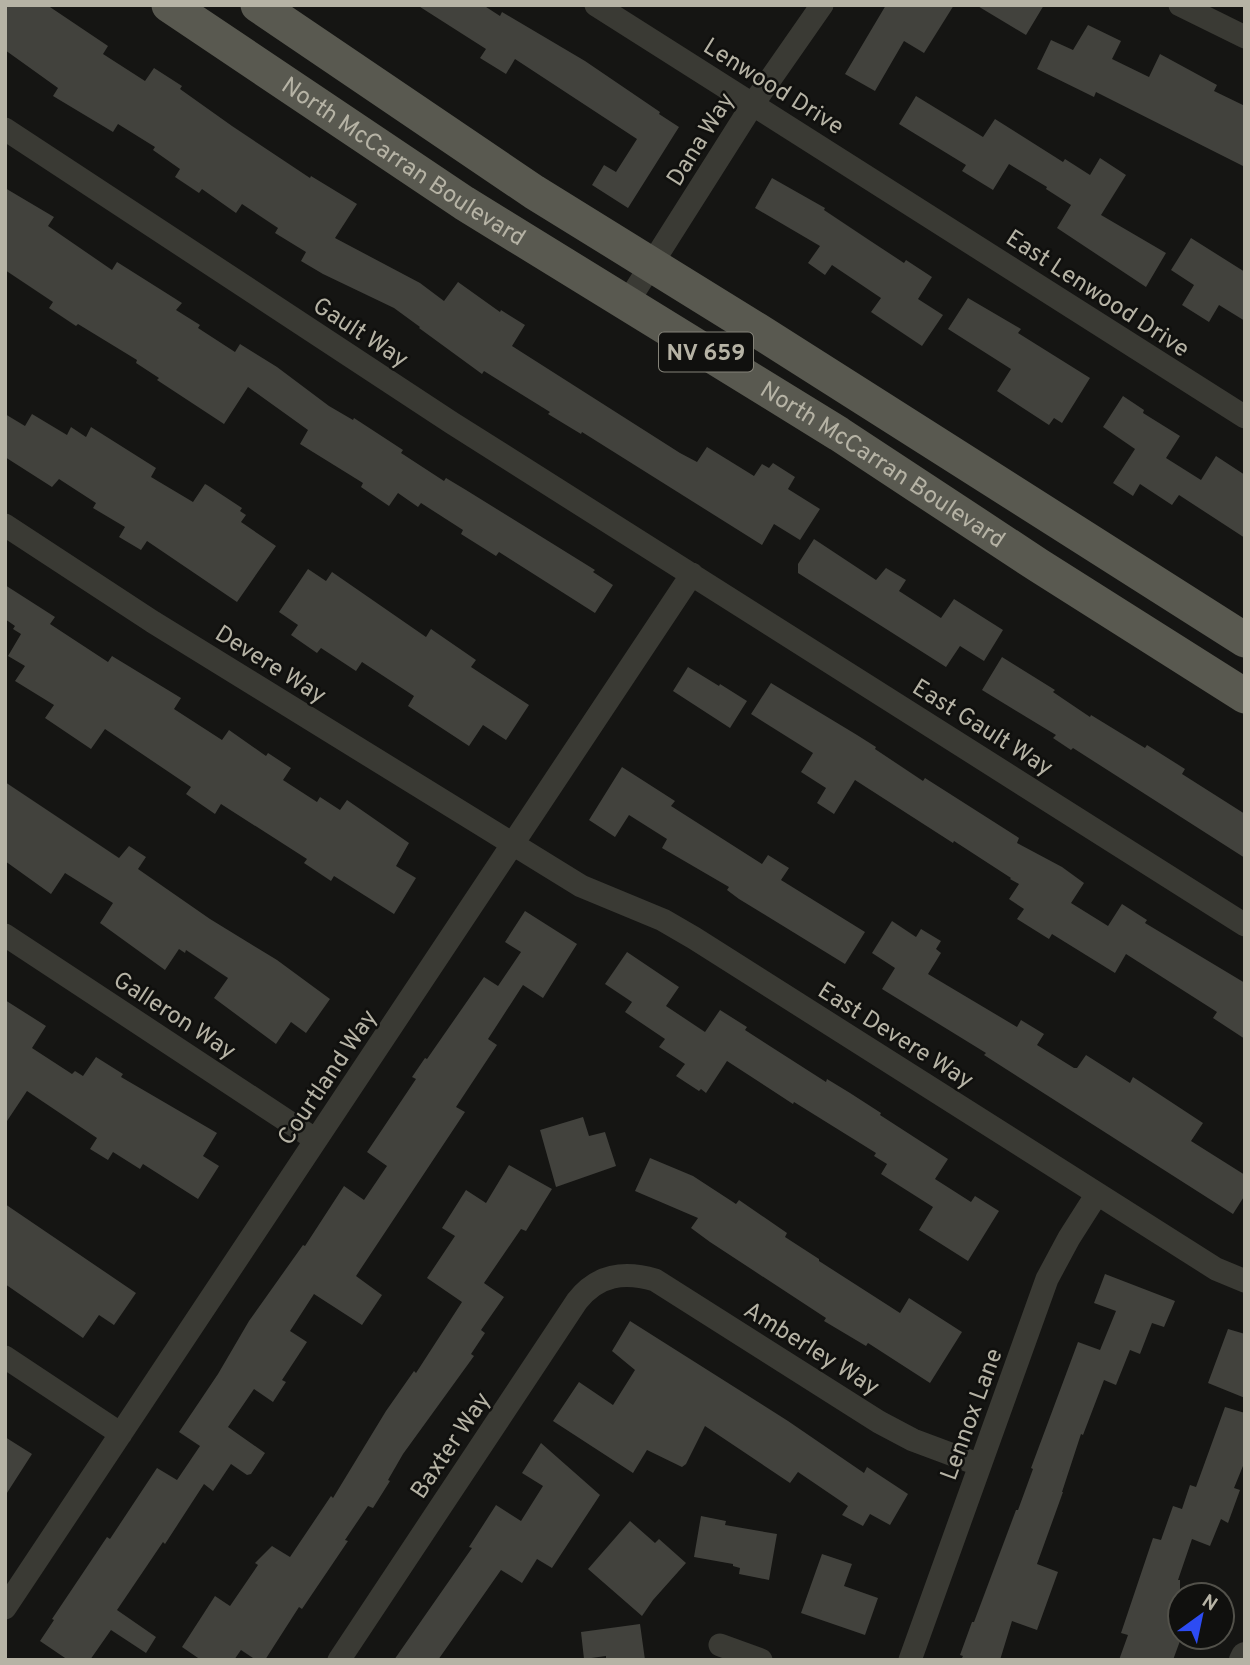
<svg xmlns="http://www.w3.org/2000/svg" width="1250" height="1665" font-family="Overpass,sans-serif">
<rect width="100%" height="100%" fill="#151513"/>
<path fill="#42423d" d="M5 5H47L108 46 103 54 145 81 154 68 182 86 180 89 232 126 310 178 311 176 357 204 335 238 420 283 444 301 458 282 500 312 501 310 525 325 512 346 680 453 697 462 707 447 754 476 762 464 769 468 773 463 795 477 788 489 820 509 800 540 774 524 762 545 582 432 581 434 548 414 550 412 484 371 482 374 419 328 420 327 394 308 323 274 301 261 306 252 275 233 278 228 242 204 236 213 202 189 199 193 175 177 180 169 153 150 155 147 118 124 113 132 53 96 58 88 5 50Z
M417 5H483L500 16 502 12 585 61 660 112 659 114 679 127 628 208 592 185 604 165 616 172 637 139 515 59 506 74 480 58 486 49Z
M886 5H954L924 53 904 41 875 91 845 74Z
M976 5H1044L1026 35Z
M1088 25 1121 41 1112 59 1149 77 1160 54 1217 85 1214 91 1245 106V167L1096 92 1094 97 1037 69 1051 40 1073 50Z
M916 96 983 137 995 119 1063 162 1065 159 1090 175 1100 158 1126 175 1101 215 1166 253 1146 287 1057 228 1071 205 1046 189 1047 187 1009 164 993 190 962 171 966 165 899 124Z
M772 178 825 208 824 210 869 240 904 263 906 260 932 277 918 299 943 315 922 346 871 312 881 298 832 265 825 275 808 263 820 246 755 208Z
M5 188 54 217 48 226 112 270 117 262 182 303 176 310 200 325 198 328 235 352 240 344 277 367 329 406 353 420 354 418 403 450 401 453 444 481 446 478 466 490 595 570 593 572 613 585 595 613 499 552 496 556 461 534 463 530 421 503 418 507 398 493 389 506 361 487 363 483 300 444 308 430 248 387 224 424 157 380 159 378 136 363 137 360 78 324 76 326 49 308 53 302 5 270Z
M1191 238 1245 272V321L1219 305 1209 322 1182 305 1194 285 1171 270Z
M968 298 1021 329 1018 333 1090 378 1062 423 1054 418 1049 425 997 391 1011 369 948 329Z
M1123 396 1144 410 1143 413 1180 436 1166 458 1201 480 1216 456 1245 475V538L1179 495 1172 505 1140 484 1133 496 1113 483 1135 449 1103 427Z
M5 414 25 426 32 414 67 435 71 427 86 437 91 427 156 468 151 477 193 502 205 484 207 485 242 508 240 511 246 515 241 522 276 546 237 602 147 541 141 550 119 537 125 527 93 508 96 503 59 479 52 487 5 457Z
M814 539 876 580 886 568 906 580 899 591 941 618 954 599 1003 630 984 661 960 646 946 667 798 573V564Z
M308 569 326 581 332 572 426 637 431 629 476 660 471 667 529 705 506 740 483 725 469 746 408 706 414 696 362 662 356 671 321 648 317 653 291 635 298 625 279 612Z
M5 585 55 617 50 624 108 662 112 656 181 698 174 709 222 740 229 730 266 756 268 753 291 768 283 780 317 802 320 797 340 810 347 800 409 843 396 866 416 878 394 914 334 876 331 881 304 863 307 859 221 804 215 814 186 794 191 787 105 729 91 749 45 718 54 705 15 681 25 666 8 656 21 634 13 629 15 626 5 619Z
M1002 657 1055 690 1053 692 1090 717 1091 715 1145 748 1147 745 1185 769 1182 774 1245 814V858L1073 748 1071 750 1053 738 1056 735 982 690Z
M688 667 719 686 720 684 747 701 730 728 673 691Z
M771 683 857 735 876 747 875 749 923 781 925 778 1019 838 1017 843 1062 867 1084 883 1071 903 1108 926 1122 904 1147 920 1145 923 1245 983V1039L1213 1018 1217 1012 1126 954 1115 973 1052 934 1049 939 1017 919 1024 909 1009 899 1019 884 1010 879 1011 878 954 841 953 843 855 780 834 814 817 803 826 788 801 772 813 753 751 714Z
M622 767 675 801 671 806 762 864 768 855 789 868 781 880 865 932 845 964 739 899 727 890 729 887 662 848 667 839 629 815 615 837 589 820Z
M5 782 119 858 129 846 146 857 138 869 210 919 277 960 330 999 306 1033 291 1022 276 1044 214 998 228 978 186 950 185 953 179 949 165 970 100 923 113 903 65 873 51 894 5 861Z
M525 911 577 944 543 998 523 985 488 1039 497 1045 456 1107 465 1112 356 1276 382 1295 362 1325 314 1294 290 1331 307 1342 282 1380 286 1382 273 1402 254 1389 228 1427 265 1453 251 1474 247 1475 231 1464 213 1491 204 1484 165 1544 163 1542 117 1610 156 1637 146 1653 111 1630 90 1660H68L40 1641 54 1620 52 1619 107 1537 110 1539 157 1468 177 1480 200 1446 179 1432 218 1374 249 1321 303 1245 305 1246 344 1186 364 1200 387 1166 367 1152 416 1079 412 1077 425 1058 427 1059 484 977 498 986 521 952 505 942Z
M892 921 916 937 921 929 941 941 936 949 941 953 928 974 1017 1027 1021 1020 1044 1034 1037 1045 1074 1068H1077L1086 1055 1130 1083 1133 1077 1203 1123 1191 1141 1245 1175V1195L1233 1214 984 1055 986 1053 882 989 895 968 872 953Z
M627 952 679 987 666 1006 705 1032 720 1010 747 1027 745 1030 826 1082 827 1079 850 1093 881 1113 880 1115 948 1159 935 1179 971 1202 975 1196 999 1211 968 1261 919 1230 933 1207 881 1174 887 1164 874 1156 876 1153 794 1102 793 1104 727 1061 706 1093 701 1089 699 1091 676 1076 685 1064 659 1047 665 1039 625 1012 632 1002 605 984Z
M5 1000 46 1026 32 1048 72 1074 75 1071 83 1076 96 1057 123 1074 121 1077 217 1133 203 1156 219 1166 198 1199 143 1164 140 1169 113 1152 108 1160 90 1149 97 1138 27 1091 5 1124Z
M583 1117 589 1136 605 1132 616 1166 556 1187 540 1130Z
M650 1158 693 1176 736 1204 739 1200 787 1233 785 1237 819 1259V1261L900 1313 909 1298 962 1332 930 1383 868 1343 866 1346 824 1321 826 1318 710 1242 691 1228 698 1218 635 1191Z
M509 1165 552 1189 526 1231 521 1229 484 1283 504 1297 481 1330 485 1333 471 1354 474 1356 403 1454 388 1480 390 1481 373 1508 368 1506 345 1540 348 1541 302 1609 299 1607 265 1660H256L241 1650 234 1660H201L182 1647 215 1596 230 1606 258 1565 255 1563 272 1546 290 1557 331 1496 333 1498 386 1411 414 1371 416 1373 462 1302 427 1278 455 1236 442 1228 466 1190 486 1203Z
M5 1204 136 1293 114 1325 99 1315 83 1338 5 1284Z
M1105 1274 1175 1301 1164 1327 1152 1323 1140 1354 1130 1350 1116 1385 1104 1380 1083 1435 1081 1434 1062 1492H1063L1037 1564 1058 1572 1037 1630 1012 1621 1000 1660H961L963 1656 960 1655 972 1622H974L1016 1510H1018L1033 1469 1031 1468 1078 1342 1100 1350 1116 1311 1094 1303Z
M630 1321 788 1421 864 1473 867 1467 908 1494 890 1525 870 1514 863 1526 842 1515 848 1506 798 1472 790 1483 705 1426 686 1464 682 1467 647 1450 633 1473 553 1421 579 1382 613 1405 635 1370 612 1351Z
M1228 1329 1245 1334V1398L1208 1383Z
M1225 1407 1245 1413V1461L1234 1488 1240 1490 1228 1523 1221 1519 1210 1546 1192 1539 1178 1580H1180V1641L1173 1660H1119L1128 1635 1121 1633 1153 1538 1161 1540 1173 1506 1182 1509 1190 1485 1196 1487Z
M5 1437 32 1454 5 1496Z
M541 1443 600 1495 552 1568 537 1559 522 1583 501 1570 438 1660H394L472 1548 469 1547 496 1505 521 1521 543 1486 522 1473Z
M701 1516 726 1521 725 1525 777 1534 769 1580 739 1574 740 1568 733 1566V1564L694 1557Z
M630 1521 655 1543 659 1539 686 1563 653 1600 642 1616 588 1569Z
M822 1554 852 1564 844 1586 878 1598 865 1635 801 1613Z
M640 1624 645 1660H606V1656L584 1659 581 1632Z"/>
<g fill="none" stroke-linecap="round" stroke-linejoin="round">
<path stroke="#3a3a34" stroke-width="23" d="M596 5 1245 417
M1180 5 1245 37
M5 129 452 423 1245 925
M627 303 753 104 822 5
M5 525 153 622 581 886 663 920 694 938 1216 1269 1245 1281
M5 935 316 1140
M5 1357 121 1434
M5 1608 692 574
M720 1645 761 1660
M339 1660 577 1301C598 1274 625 1271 655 1280L879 1422 913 1440 980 1465
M910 1660 1047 1279 1069 1238 1097 1194"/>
<path stroke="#3a3a34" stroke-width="28" d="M1243 1660 1245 1656"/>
<g stroke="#595950" stroke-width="35">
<path id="s1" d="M169 5 464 203 839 434 1038 565 1245 696"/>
<path d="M258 5 534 192 757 330 1245 640"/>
</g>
</g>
<g text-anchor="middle" stroke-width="5" stroke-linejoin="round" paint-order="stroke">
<rect fill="#10100e" stroke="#848278" stroke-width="2" x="659" y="332.5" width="94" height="39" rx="5"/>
<g font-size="23" font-weight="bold" fill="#b6b3a5">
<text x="706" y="360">NV 659</text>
</g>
<g font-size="24" fill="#b6b3a5" stroke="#10100e">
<text transform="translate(774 86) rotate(32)" y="8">Lenwood Drive</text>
<text transform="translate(700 139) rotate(-58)" y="8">Dana Way</text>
<text dy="8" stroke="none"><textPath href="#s1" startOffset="282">North McCarran Boulevard</textPath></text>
<text transform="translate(1098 293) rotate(33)" y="8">East Lenwood Drive</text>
<text transform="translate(361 332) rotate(33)" y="8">Gault Way</text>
<text dy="8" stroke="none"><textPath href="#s1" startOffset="849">North McCarran Boulevard</textPath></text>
<text transform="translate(271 664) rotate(32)" y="8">Devere Way</text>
<text transform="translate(983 727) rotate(32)" y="8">East Gault Way</text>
<text transform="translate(175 1015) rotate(33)" y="8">Galleron Way</text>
<text transform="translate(896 1035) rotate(32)" y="8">East Devere Way</text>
<text transform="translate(327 1077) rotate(-56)" y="8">Courtland Way</text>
<text transform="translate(812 1348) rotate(32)" y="8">Amberley Way</text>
<text transform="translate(971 1414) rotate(-70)" y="8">Lennox Lane</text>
<text transform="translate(450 1445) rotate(-56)" y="8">Baxter Way</text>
</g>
</g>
<rect width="1250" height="1665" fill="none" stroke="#b6b3a5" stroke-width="14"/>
<g transform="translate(1201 1616) rotate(33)"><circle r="33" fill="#10100e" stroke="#52514a" stroke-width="2"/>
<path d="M0-5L12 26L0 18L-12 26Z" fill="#2d4cf3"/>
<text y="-10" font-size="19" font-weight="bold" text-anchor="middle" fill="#b6b3a5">N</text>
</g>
</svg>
